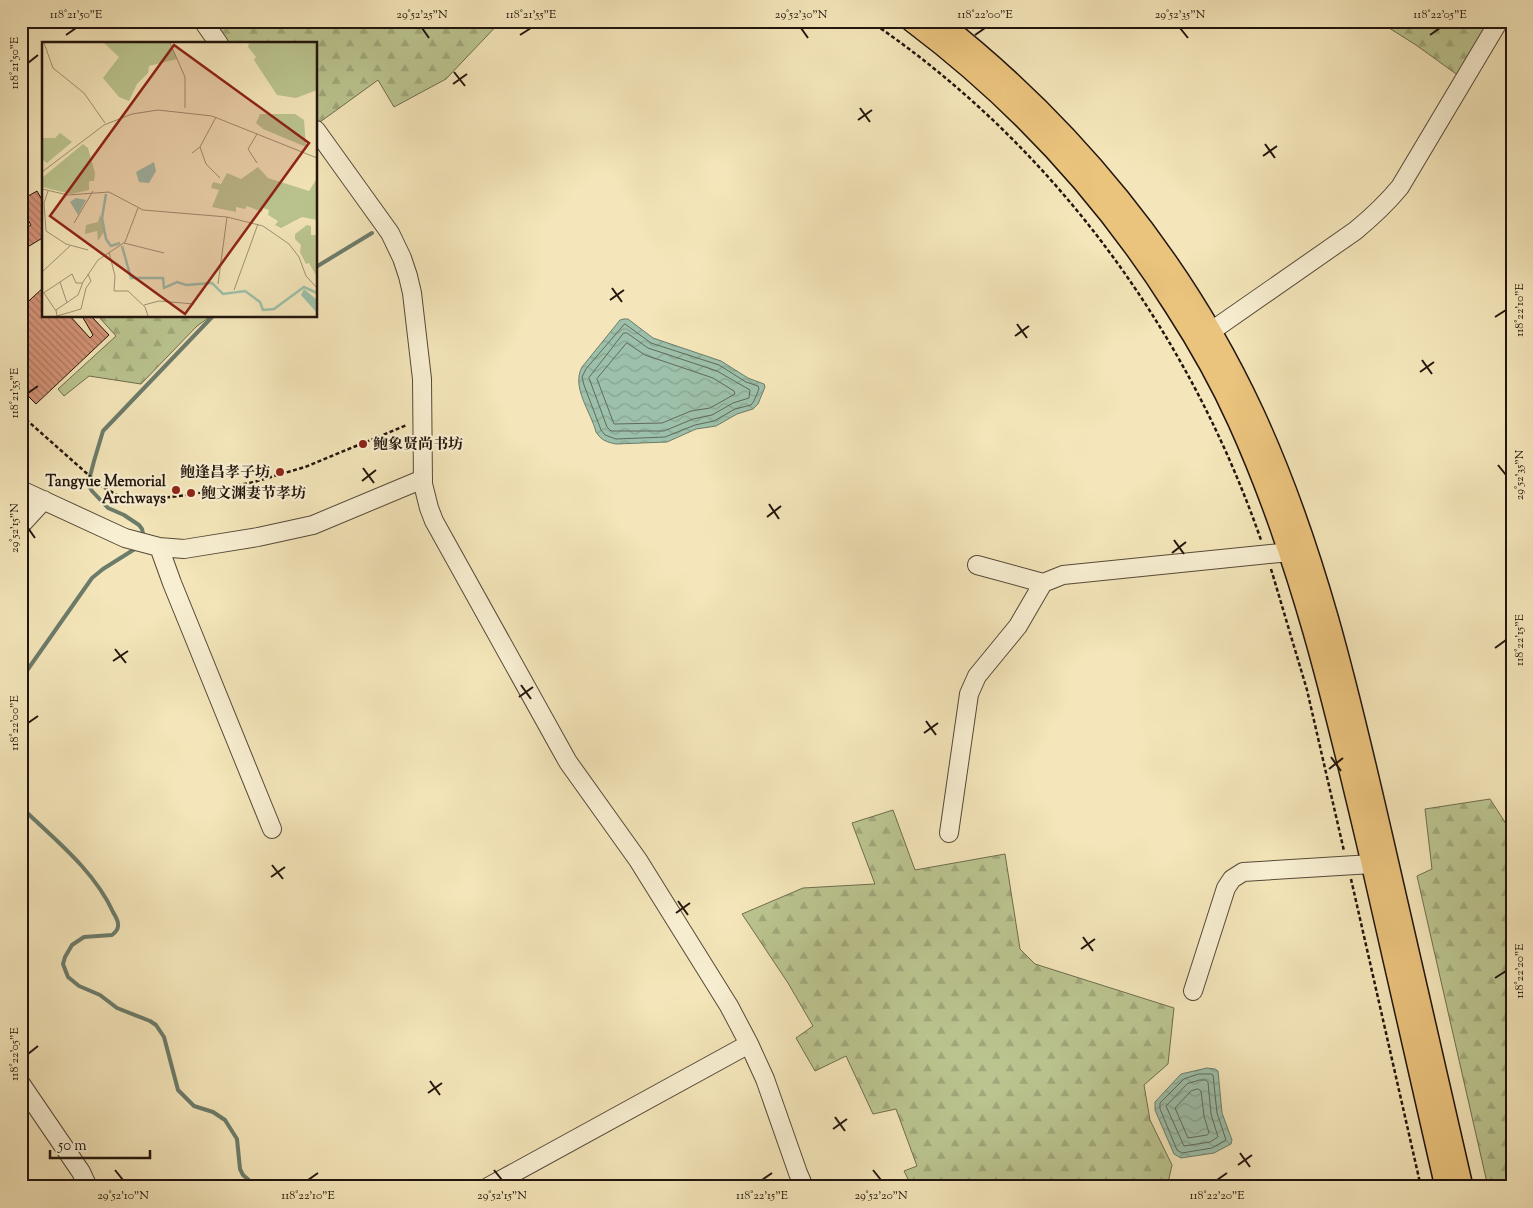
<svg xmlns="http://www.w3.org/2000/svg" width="1533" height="1208" font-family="'Sorts Mill Goudy','Noto Serif SC',serif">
<defs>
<pattern id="forest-firs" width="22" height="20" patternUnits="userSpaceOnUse" patternTransform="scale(1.25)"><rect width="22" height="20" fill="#bbc590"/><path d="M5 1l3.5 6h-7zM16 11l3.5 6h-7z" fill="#a0a87b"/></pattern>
<pattern id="water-waves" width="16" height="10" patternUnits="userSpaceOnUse" patternTransform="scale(1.25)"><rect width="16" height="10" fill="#9dc0aa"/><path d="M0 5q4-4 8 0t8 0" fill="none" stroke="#87a491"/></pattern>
<pattern id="building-back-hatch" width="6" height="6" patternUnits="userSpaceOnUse" patternTransform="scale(1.25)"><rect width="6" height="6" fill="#d59478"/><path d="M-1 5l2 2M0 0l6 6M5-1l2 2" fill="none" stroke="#ac7861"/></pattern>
</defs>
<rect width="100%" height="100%" fill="#f4e6ba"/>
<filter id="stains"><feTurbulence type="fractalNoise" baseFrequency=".004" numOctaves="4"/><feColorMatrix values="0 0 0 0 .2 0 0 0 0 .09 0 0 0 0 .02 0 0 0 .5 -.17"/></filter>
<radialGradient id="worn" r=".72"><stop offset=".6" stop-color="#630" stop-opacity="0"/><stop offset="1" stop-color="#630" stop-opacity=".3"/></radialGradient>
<path fill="url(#forest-firs)" stroke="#6e6d4e" d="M212 21H501L446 79 394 107 378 80 320 122 316 119V44H230Z
M1378 21H1493L1459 76 1416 45Z
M98 316H211L197 326 141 384 89 376 64 396 58 389 116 336Z
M1490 799 1512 833V1187H1488L1417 876 1432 869 1425 809Z
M893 810 915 870 1005 854 1020 949 1035 964 1174 1008 1168 1064 1144 1085 1150 1120 1172 1165 1167 1187H912L904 1171 917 1166 896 1109 873 1114 846 1056 815 1071 796 1038 813 1026 788 983 742 914 803 888 875 884 852 823Z"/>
<path fill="url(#water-waves)" stroke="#6c7c6b" d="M624 319H628L653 338 721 361 748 378 764 384 765 387 758 404 753 409 737 414 716 426 696 429 667 442 616 444C606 442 601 440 596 432 591 412 571 387 582 367L620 320Z
M1207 1068 1215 1069 1218 1071 1222 1113 1232 1140 1231 1144 1214 1153 1181 1158 1174 1154 1155 1110V1102L1181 1074Z"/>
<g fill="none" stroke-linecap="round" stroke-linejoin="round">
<path stroke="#606a5c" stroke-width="1" d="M625 324 651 343 719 365 746 382 758 386 759 389 754 401 751 405 735 409 714 421 695 425 665 437 616 439 605 435 601 430 584 385 582 377 586 369Z
M624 333H627L648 348 717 371 750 390 749 398 733 403 712 415 693 419 664 431H611L607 427 589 378Z
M627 343 645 355 713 378 734 391 735 394 710 408 691 411 662 423 614 424 597 379Z
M1199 1074H1211L1213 1075 1217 1113 1226 1140 1212 1148 1182 1153 1177 1150 1160 1109V1103L1184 1079Z
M1200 1080H1206L1208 1082 1211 1114 1218 1137 1210 1142 1184 1146 1166 1106 1187 1084Z
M1198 1089 1201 1091 1204 1116 1209 1133 1207 1135 1188 1138 1175 1108 1191 1091Z"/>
<path stroke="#6c7c6b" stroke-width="4" d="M316 267 372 233
M144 538 142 529 139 525 124 515 108 508 92 491 88 484 94 461 103 431 213 316
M21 679 92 578 103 569 138 547
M21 807C53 838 94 870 113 912 115 916 119 921 118 926 118 930 116 932 112 935L84 937 72 945 65 957 63 964 68 977 79 986 100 995 117 1008 150 1021 156 1025 164 1037 178 1090 194 1106 213 1112 225 1120 237 1139 240 1169 243 1175 257 1187"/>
</g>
<path fill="url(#building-back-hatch)" stroke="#22150d" d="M37 191 44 203V237L21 251V231L31 225 21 208V200Z
M44 287V316H70L90 338 93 335 82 316H91L109 335 36 404 21 389V308Z"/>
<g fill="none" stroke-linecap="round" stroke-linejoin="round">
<defs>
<path id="minor" d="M203 21 219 44
M316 130 390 233 402 258 408 276 412 293 422 379 423 484 429 508 434 521 568 762 638 860 729 1006 749 1044 765 1079 798 1173 804 1187
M1210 332 1355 231C1372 217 1386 204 1400 187L1499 21
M21 490 125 538 159 547 184 549 258 537 313 525 423 479
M21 525 44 500
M159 547 172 583 272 829
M977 565 1043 583 1063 575 1290 552
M949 833 969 694 977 676 1018 626 1043 583
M1193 991 1226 888 1232 879 1243 872 1372 864
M21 1084 81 1172 88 1187
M488 1187 749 1044"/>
<path id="major" d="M912 21C1017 100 1105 195 1175 306 1199 343 1221 382 1239 422 1300 557 1334 701 1368 845 1394 959 1420 1073 1446 1187
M938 21C1071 125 1182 260 1253 413 1315 547 1348 691 1381 834 1408 952 1435 1069 1462 1187"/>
</defs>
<use href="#minor" stroke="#564938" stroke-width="20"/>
<use href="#major" stroke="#22150d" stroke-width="24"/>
<path stroke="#22150d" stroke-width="2.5" stroke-dasharray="4 2.5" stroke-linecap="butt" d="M870 21C1054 146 1188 331 1261 540
M21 415 101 486 124 499 163 498 194 494 254 482 305 467 407 425
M1271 569 1307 690 1344 851
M1351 879 1421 1187"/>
<use href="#minor" stroke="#f8efd2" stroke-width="18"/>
<use href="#major" stroke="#eac37d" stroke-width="21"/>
</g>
<path fill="none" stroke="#22150d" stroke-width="2" d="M422 28 429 38M801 28 808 38M1180 28 1188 38M66 35 76 28M520 35 531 28M975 35 985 28M1430 35 1440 28M28 63 38 55M454 72 465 86M453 84 467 74M860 108 870 122M858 120 872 110M1265 144 1275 158M1263 156 1277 146M612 288 622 302M610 300 624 290M1495 317 1506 310M1017 324 1027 338M1015 336 1029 326M1422 360 1432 374M1420 372 1434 362M28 393 38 386M1498 465 1506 475M363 468 374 483M362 481 376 470M769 504 779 519M767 517 781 506M28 528 35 538M1174 540 1184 554M1172 553 1186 542M1495 648 1506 640M115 649 126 663M113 661 128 651M521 685 531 699M519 697 533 687M926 721 936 735M28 723 38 716M924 733 938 723M1331 757 1341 771M1329 769 1343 758M272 865 283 879M271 877 285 867M678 901 688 915M676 913 690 903M1083 937 1093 951M1081 949 1095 939M1495 978 1506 971M28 1054 38 1046M430 1081 440 1095M428 1093 442 1083M835 1117 845 1131M833 1129 847 1119M1240 1153 1250 1167M1238 1165 1252 1155M115 1170 123 1180M494 1170 502 1180M873 1170 881 1180M308 1180 318 1173M762 1180 772 1173M1217 1180 1227 1173"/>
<g fill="#8f2418" stroke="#f8efd2" stroke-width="2">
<circle cx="363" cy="444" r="5"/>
<circle cx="280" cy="472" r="5"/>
<circle cx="176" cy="490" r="5"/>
<circle cx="191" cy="493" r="5"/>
</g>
<g text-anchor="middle" stroke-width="4.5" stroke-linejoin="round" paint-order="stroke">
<g font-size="15" font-weight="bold" fill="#22150d" stroke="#f8efd2" text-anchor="start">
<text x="373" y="449">鲍象贤尚书坊</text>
<text x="270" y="477" text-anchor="end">鲍逢昌孝子坊</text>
<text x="166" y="486" text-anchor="end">Tangyue Memorial<tspan x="166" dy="17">Archways</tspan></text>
<text x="201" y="498">鲍文渊妻节孝坊</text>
</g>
</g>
<g transform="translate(42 42)">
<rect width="275" height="275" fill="#f4e6ba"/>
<path d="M62 1H128L135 17 107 24 106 31 95 42 87 59 77 55 61 36 77 15ZM207 1H275V48L254 56 235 53 212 18 214 15 206 5ZM218 72H253L262 78 264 105 221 87 214 81ZM0 89 1 96H13L18 91 30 100 5 121 0 117ZM41 102 46 106 53 131 52 139H47V148L29 152 0 145V136ZM216 125 226 136 267 149 275 136V178L260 175 239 186 233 183 236 179 226 173 227 168 221 166 220 170 205 164 203 167 194 165V170L170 165 177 148 169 146 171 140 179 142 185 131 199 137ZM58 172 62 190 56 199 55 189 43 192 44 183 56 180ZM265 183 269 184V193H275V235L267 221 264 222 258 210 259 203 253 197V192Z" fill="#bbc590"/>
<path d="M112 120 114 129 107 141 97 140 94 130ZM34 156 44 158 36 173 28 160ZM262 247 275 258V271L259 253Z" fill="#9dc0aa"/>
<path fill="none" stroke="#9dc0aa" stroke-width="2.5" d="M64 152 60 176 64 197 69 204 78 201M80 204 89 236H121L122 246 135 240 144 243 170 241 181 252 203 249 218 260 221 268 232 267 262 245 275 251"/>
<path fill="none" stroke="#a09275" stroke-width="1" d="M2 1 11 26 42 51 63 81M128 1 143 35V66M215 92 206 107 215 121M158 105 164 122 178 136M150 111 158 105 174 75M0 130 62 83 90 72 116 68 170 74 275 116M0 147 26 153 67 150 101 168 185 175 221 184 247 202 257 215 264 234 275 246M6 149 2 161 4 189 24 202 46 208M32 181 51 149M82 201 122 211M67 210 73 234 72 249H86L103 265 106 274M0 230 28 204M18 240 25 261M176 242 185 175M192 248 216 182M2 251 14 269M0 252 30 232 34 241H40M102 263 117 259 152 262M15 274 14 268 36 253 41 240 56 218 83 200 96 166M15 274 39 267 44 246 49 239 46 232"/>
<path fill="#8f2418" fill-opacity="0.15" stroke="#8f2418" stroke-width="2.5" d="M132 3 267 101 143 272 8 174Z"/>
<rect width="275" height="275" fill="none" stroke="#22150d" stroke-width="2.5"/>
</g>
<rect width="1533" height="1208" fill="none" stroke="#f4e6ba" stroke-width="55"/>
<path d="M50 1150v8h100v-8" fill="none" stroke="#22150d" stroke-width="2.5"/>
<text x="58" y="1150" font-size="15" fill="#22150d" stroke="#f8efd2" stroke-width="4" paint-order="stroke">50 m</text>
<rect x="28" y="28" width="1478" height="1152" fill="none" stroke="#22150d" stroke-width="2"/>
<g font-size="12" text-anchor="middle" fill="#22150d">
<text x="76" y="18">118°21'50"E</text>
<text x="422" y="18">29°52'25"N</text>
<text x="531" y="18">118°21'55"E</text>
<text x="801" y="18">29°52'30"N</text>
<text x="985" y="18">118°22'00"E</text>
<text x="1180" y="18">29°52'35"N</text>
<text x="1440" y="18">118°22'05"E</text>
<text transform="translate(14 63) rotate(-90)" y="4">118°21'50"E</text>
<text transform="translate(1519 310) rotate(-90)" y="4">118°22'10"E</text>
<text transform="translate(14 393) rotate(-90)" y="4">118°21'55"E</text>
<text transform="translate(1519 475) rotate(-90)" y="4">29°52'35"N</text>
<text transform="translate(14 528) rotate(-90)" y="4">29°52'15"N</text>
<text transform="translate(1519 640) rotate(-90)" y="4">118°22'15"E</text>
<text transform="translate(14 723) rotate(-90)" y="4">118°22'00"E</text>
<text transform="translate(1519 971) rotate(-90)" y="4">118°22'20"E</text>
<text transform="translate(14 1054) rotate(-90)" y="4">118°22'05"E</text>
<text x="123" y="1199">29°52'10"N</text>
<text x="308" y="1199">118°22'10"E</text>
<text x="502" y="1199">29°52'15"N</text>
<text x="762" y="1199">118°22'15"E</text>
<text x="881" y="1199">29°52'20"N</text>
<text x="1217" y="1199">118°22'20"E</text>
</g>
<rect width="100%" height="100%" filter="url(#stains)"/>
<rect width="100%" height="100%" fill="url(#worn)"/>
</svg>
